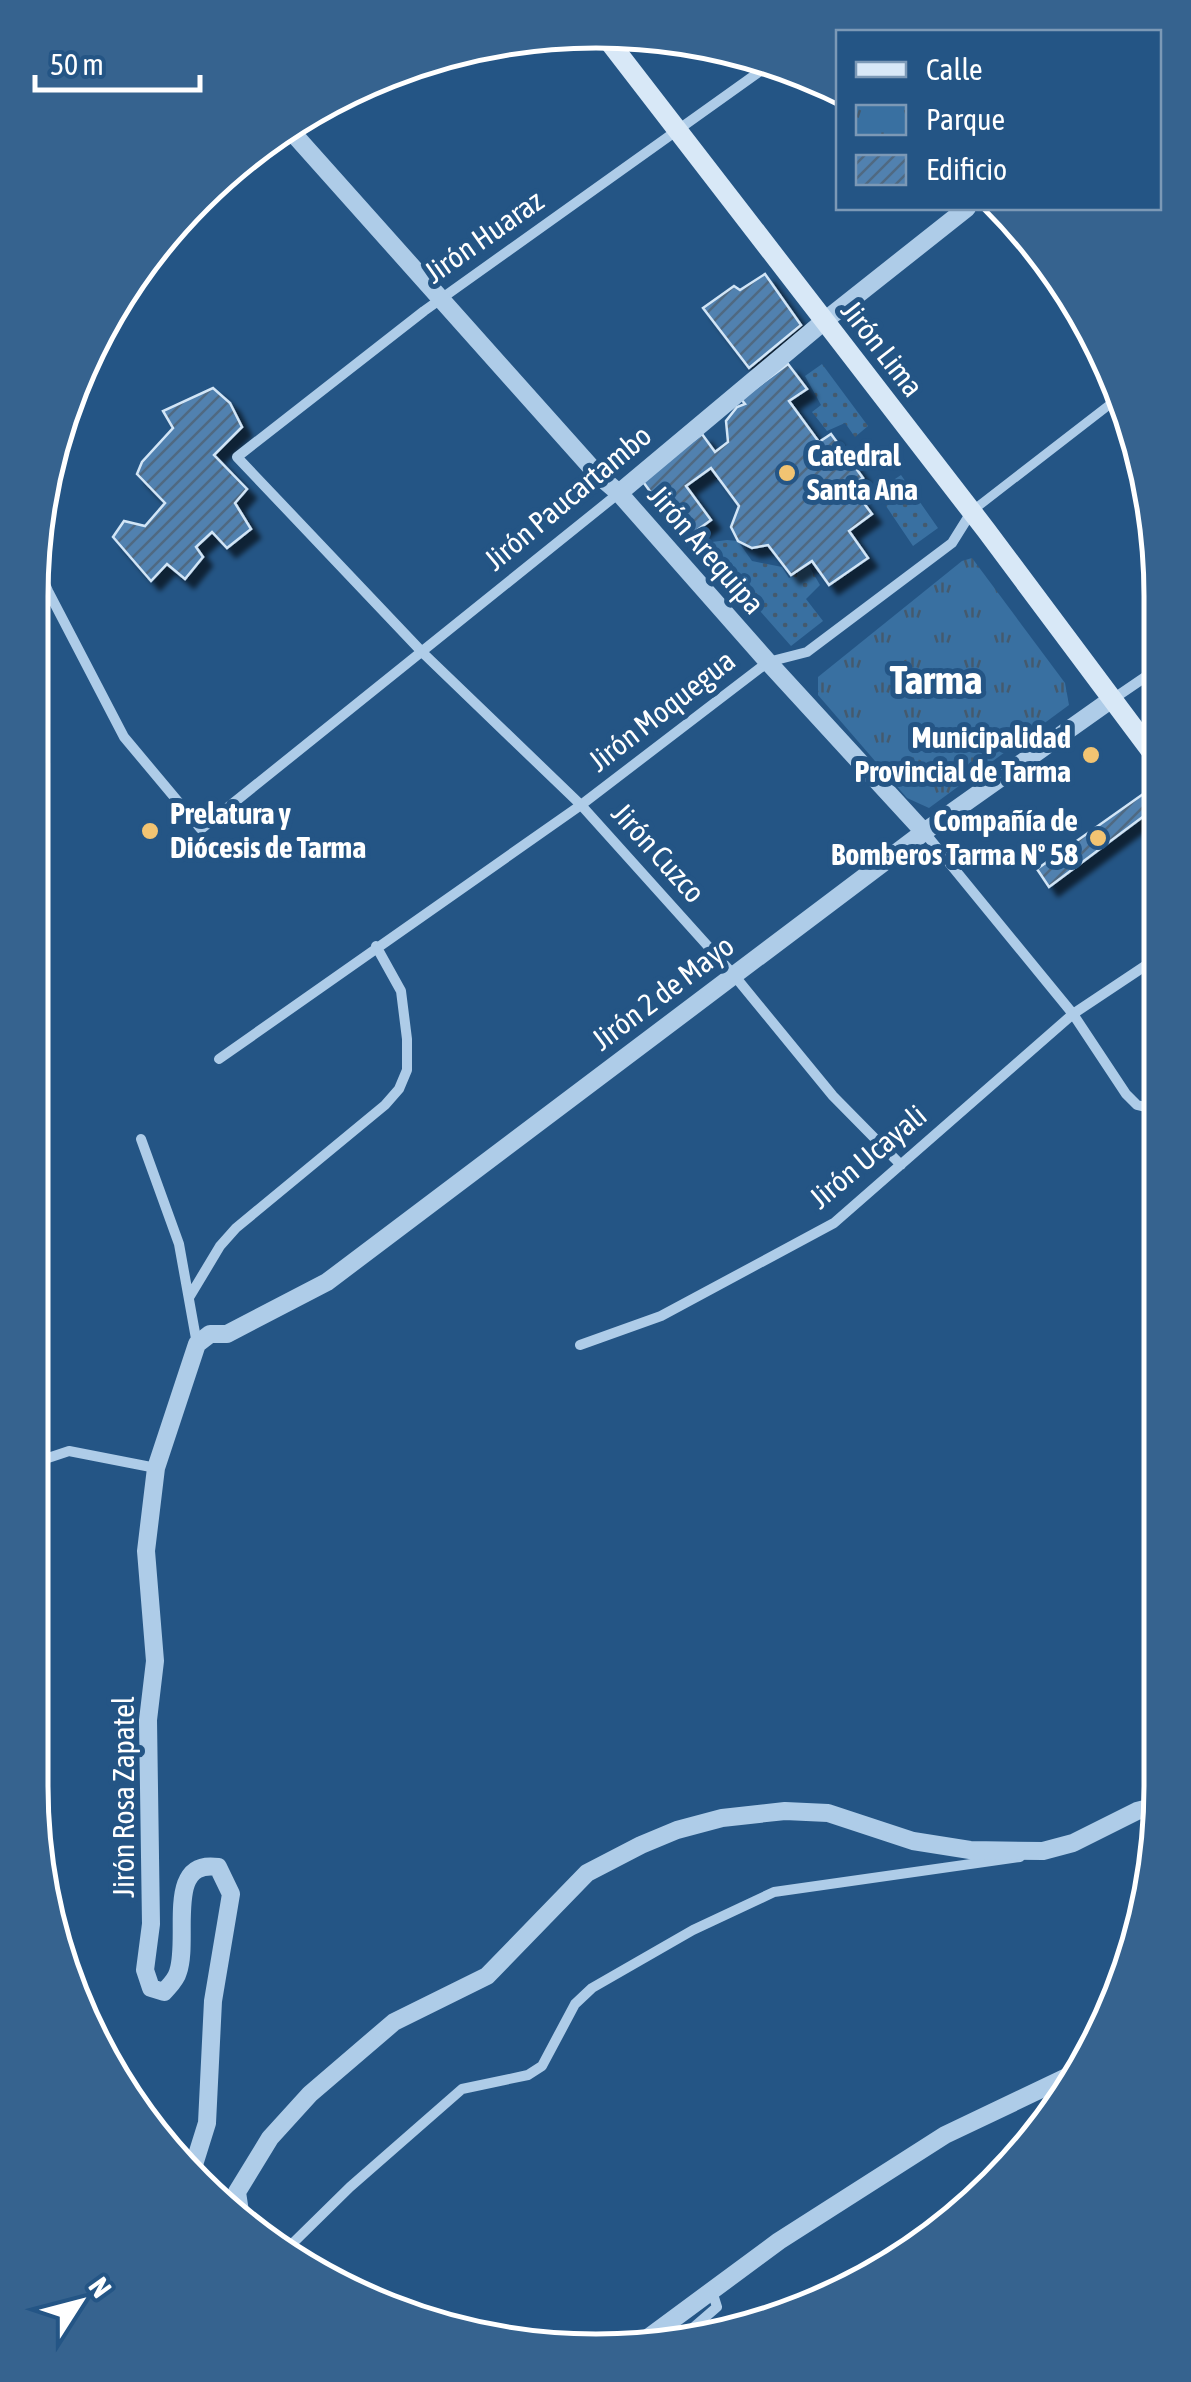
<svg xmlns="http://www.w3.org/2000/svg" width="1191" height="2382" font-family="'Asap Condensed',sans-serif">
<defs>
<pattern id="grass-dots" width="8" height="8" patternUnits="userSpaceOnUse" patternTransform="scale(2.5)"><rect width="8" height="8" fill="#3970a1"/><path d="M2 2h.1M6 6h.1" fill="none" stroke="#445a6e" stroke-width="1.8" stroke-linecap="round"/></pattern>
<pattern id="park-tufts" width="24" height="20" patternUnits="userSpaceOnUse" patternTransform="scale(2.5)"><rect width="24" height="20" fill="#3970a1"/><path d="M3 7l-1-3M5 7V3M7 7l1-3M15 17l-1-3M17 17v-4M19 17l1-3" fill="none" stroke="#445a6e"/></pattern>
<pattern id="building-hatch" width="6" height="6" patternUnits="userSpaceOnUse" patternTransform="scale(2.5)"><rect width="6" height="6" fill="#5181af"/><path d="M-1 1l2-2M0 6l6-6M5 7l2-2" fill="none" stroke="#4f6982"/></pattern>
<filter id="shadow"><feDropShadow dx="9" dy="9" stdDeviation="2.5" flood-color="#0009"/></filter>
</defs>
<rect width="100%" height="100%" fill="#245585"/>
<path fill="url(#grass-dots)" d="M822 364 868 426 855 437 845 423 827 431 812 412 821 405 805 376Z
M901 475 938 528 913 546 886 506 897 496 889 483Z
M727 540 738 541 752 561 782 567 789 578 809 566 820 585 806 599 823 621 791 646 706 550 712 542Z"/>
<path fill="url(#park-tufts)" d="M972 558 1065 683 1069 705 929 808 907 798 818 695V677L962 561Z"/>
<path fill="url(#building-hatch)" stroke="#d2e5f6" stroke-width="2.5" filter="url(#shadow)" d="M765 274 801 325 749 368 703 308 734 286 740 290Z
M788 364 807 389 789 401 819 442 831 434 863 478 851 486 872 514 849 531 868 558 829 585 812 561 791 575 768 545 752 548 738 541 731 527 739 506 711 468 686 486 711 520 685 539 641 479 702 434 715 452 728 442 726 421 737 407 745 404 741 399Z
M213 388 230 403 242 427 214 455 247 489 235 503 251 529 227 548 212 532 196 547 203 557 185 579 167 564 151 581 113 537 124 521 145 526 165 503 137 474 142 462 173 428 163 411Z
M1146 792 1156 807 1049 887 1037 869Z"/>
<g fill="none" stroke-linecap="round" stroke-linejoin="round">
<path stroke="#aecce8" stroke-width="9" d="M972 511 1122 395"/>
<path stroke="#aecce8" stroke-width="10" d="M766 67 424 311 237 457 423 653 581 805 733 974 833 1096 901 1165
M32 554 48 591 124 737 201 829 619 493
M1113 699 1157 669
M924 832 1073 1014 1126 1094 1137 1105 1158 1110
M219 1059 581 805 768 662 807 652 952 543 972 511
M141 1139 179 1244 197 1344
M190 1296 220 1246 236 1228 385 1105 399 1089 407 1070V1039L401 991 376 946
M580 1345 661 1316 834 1223 1073 1014 1157 958
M30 1464 69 1451 156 1468
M287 2254 295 2241 350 2187 462 2089 528 2075 542 2066 575 2004 592 1988 693 1930 774 1892 1020 1857
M672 2346 717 2307 712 2291"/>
<path stroke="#aecce8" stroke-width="18" d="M291 131 598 475 619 493 768 662 924 832
M619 493 823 322 967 208
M192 2171 207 2123 213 2001 231 1894 218 1867C164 1859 190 1938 178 1972 176 1980 169 1986 164 1992L151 1988 145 1970 151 1924 148 1720 155 1661 146 1551 156 1468 197 1344 210 1334H227L327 1282 924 832 1112 699
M240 2212 237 2192 270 2138 310 2094 394 2022 487 1976 587 1873 641 1845 677 1830 722 1818 785 1811 828 1813 913 1841 970 1850 1043 1851 1073 1843 1137 1811 1160 1805
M637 2346 779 2241 945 2135 1077 2072"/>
<path stroke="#d8e8f7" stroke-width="20" d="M604 35 986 530 1157 759"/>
</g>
<g fill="#f2c472" stroke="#245585" stroke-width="4">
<circle cx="787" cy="473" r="10"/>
<circle cx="1091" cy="755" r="10"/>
<circle cx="150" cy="831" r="10"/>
<circle cx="1098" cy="838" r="10"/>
</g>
<g text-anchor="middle" stroke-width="10" stroke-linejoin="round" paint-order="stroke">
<g font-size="30" fill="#fff" stroke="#245585">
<text transform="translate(484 237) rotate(-35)" y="10">Jirón Huaraz</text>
<text transform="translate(882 349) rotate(52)" y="10">Jirón Lima</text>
<text transform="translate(568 498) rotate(-40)" y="10">Jirón Paucartambo</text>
<text transform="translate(706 550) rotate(49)" y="10">Jirón Arequipa</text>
<text transform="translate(662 711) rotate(-38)" y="10">Jirón Moquegua</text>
<text transform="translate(658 853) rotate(48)" y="10">Jirón Cuzco</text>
<text transform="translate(663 993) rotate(-37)" y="10">Jirón 2 de Mayo</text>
<text transform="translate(868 1157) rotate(-40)" y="10">Jirón Ucayali</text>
<text transform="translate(124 1797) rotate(-90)" y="10">Jirón Rosa Zapatel</text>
</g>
<g font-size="30" font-weight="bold" fill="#fff" stroke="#245585" text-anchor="start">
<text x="807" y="466">Catedral<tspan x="807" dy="34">Santa Ana</tspan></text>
<text x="1071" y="748" text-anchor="end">Municipalidad<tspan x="1071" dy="34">Provincial de Tarma</tspan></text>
<text x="170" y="824">Prelatura y<tspan x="170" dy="34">Diócesis de Tarma</tspan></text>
<text x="1078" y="831" text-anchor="end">Compañía de<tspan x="1078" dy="34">Bomberos Tarma Nº 58</tspan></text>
</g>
<g font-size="40" font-weight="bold" fill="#fff" stroke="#245585">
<text x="936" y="694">Tarma</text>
</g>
</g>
<path d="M0 0H1191V2382H0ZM596 48H596A548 548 0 0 1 1144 596V1786A548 548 0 0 1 596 2334H596A548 548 0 0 1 48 1786V596A548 548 0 0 1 596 48Z" fill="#36638f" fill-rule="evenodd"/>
<path fill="none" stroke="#fff" stroke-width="5" d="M596 48H596A548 548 0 0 1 1144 596V1786A548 548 0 0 1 596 2334H596A548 548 0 0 1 48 1786V596A548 548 0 0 1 596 48Z"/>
<rect x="836" y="30" width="325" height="180" fill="#245585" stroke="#7c99b6" stroke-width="2.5"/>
<rect x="856" y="62" width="50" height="15" fill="#d8e8f7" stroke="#7c99b6" stroke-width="2.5"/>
<text x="926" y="80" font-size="30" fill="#ffffff">Calle</text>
<rect x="856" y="105" width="50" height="30" fill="url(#park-tufts)" stroke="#7c99b6" stroke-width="2.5"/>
<text x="926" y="130" font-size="30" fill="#ffffff">Parque</text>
<rect x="856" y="155" width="50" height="30" fill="url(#building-hatch)" stroke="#7c99b6" stroke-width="2.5"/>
<text x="926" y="180" font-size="30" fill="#ffffff">Edificio</text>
<g transform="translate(80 2302) rotate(54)" stroke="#245585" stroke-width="8" paint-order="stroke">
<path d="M0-8L18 38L0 25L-18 38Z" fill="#ffffff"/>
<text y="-15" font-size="28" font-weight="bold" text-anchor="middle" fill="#ffffff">N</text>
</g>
<path d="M35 75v15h165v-15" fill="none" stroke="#ffffff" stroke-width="5"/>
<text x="50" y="75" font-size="30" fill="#ffffff" stroke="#245585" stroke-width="8" paint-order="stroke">50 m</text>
</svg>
